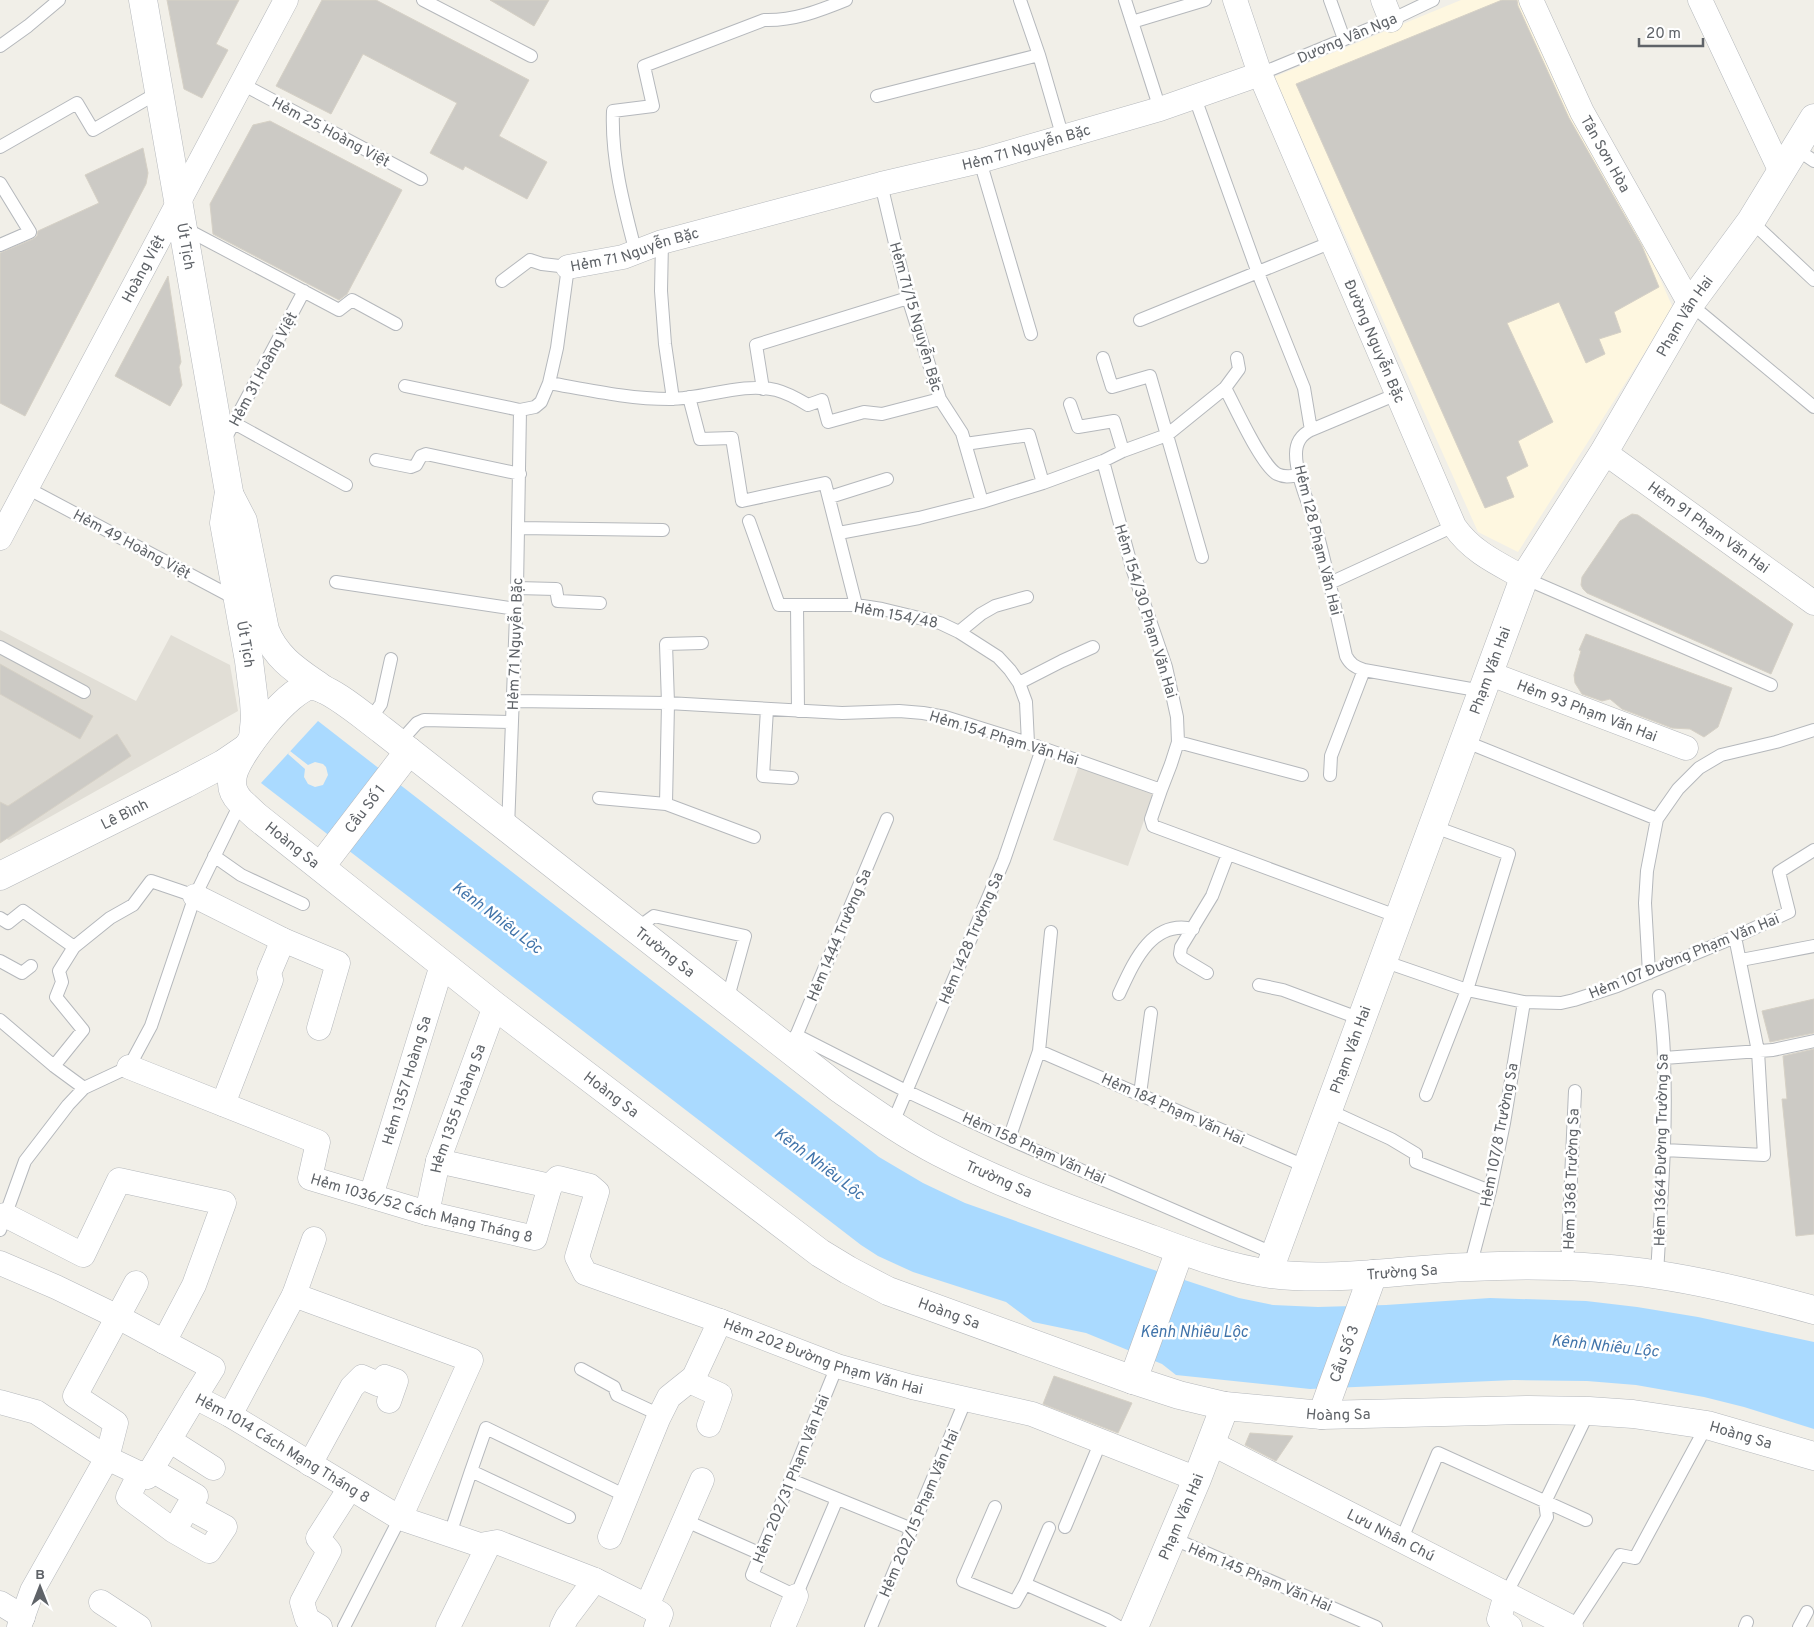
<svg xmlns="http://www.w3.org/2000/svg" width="1814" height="1627" font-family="Overpass,sans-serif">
<rect width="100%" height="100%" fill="#f1efe8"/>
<path fill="#fef7e0" d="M1461 0H1537L1673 308 1518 552 1478 532 1274 77Z"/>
<path fill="#e1ded6" d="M0 630 136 701 171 635 230 665 238 711 9 840 0 836Z
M1079 766 1154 792 1128 866 1053 840Z"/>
<path fill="#aadaff" d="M318 721 879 1157 923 1183 965 1203 1145 1267 1239 1298 1273 1305 1318 1307 1386 1305 1490 1298 1586 1301 1637 1307 1698 1317 1814 1342V1429L1744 1407 1704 1397 1636 1385 1587 1381 1514 1380 1310 1389 1176 1375 1162 1364 1086 1333 1033 1322 1006 1302 913 1272 878 1256 861 1245 261 783Z"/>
<path fill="#f1efe8" d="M290 751 308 765 315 762 323 764 326 767 328 775 323 785 315 787 308 784 304 777 305 769 288 754Z"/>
<path fill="#cccac5" stroke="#d6d1c6" d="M167 0H239L216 44 228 50 202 98 184 89Z
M322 0H376L529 80 499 136 547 162 527 199 465 166 463 170 430 153 457 103 363 54 331 114 276 86Z
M490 0H549L534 26Z
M1502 0H1517L1518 6 1569 118 1642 246 1659 287 1614 312 1621 332 1599 339 1605 354 1586 363 1559 302 1507 323 1553 422 1518 441 1528 466 1506 477 1514 497 1485 508 1296 84Z
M270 121 402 190 347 294 339 300 213 234 210 204 253 125Z
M143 148 148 173 146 184 25 416 0 403V253L33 239 37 236 38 231 99 203 85 175Z
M168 276 181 362 179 367 182 385 170 406 115 376Z
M1632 514 1638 515 1793 624 1771 674 1587 593 1583 589 1581 585 1582 577 1620 521Z
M1586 634 1732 688 1718 727 1704 737 1690 729 1672 728 1622 709 1610 699 1602 701 1582 694 1575 683 1574 675 1581 651 1579 650Z
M0 664 93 716 80 739 0 694Z
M117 734 131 756 0 843V802L8 806Z
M1814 999V1033L1770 1042 1762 1011Z
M1814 1049V1234L1796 1236 1782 1099H1787L1783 1056Z
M1054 1376 1132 1403 1118 1433 1043 1404Z
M1250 1433 1293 1436 1276 1461 1245 1445Z"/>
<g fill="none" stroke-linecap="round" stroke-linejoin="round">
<defs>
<path id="service" d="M423 0 531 56
M1020 0 1039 55 1063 138
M1125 0 1160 109
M1330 0 1344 39
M1132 22 1205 0
M0 46 28 26 59 0
M1260 74 1391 20 1433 0
M242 84 421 179
M877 96 1039 55
M1195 98 1258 273 1304 388 1311 430C1301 435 1296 442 1296 454 1296 476 1309 503 1315 525 1327 568 1336 612 1346 656 1350 664 1355 667 1364 670L1482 691
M0 147 77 103 93 130 159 92
M1795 148 1814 161
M980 161 1031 334
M0 183 30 232 0 245
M881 184 908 298 940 399 962 433 982 502
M1751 221 1814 280
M184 228 339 310 352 300 396 324
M662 242 661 291 665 344 673 399
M636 253C624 207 611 159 613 111L653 106 644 66 764 20C793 21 819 11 846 0
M502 281 530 260 542 264 568 267 557 348 549 383 541 402 535 407 520 410 517 588 508 828
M1690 304 1814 407
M1140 320 1332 242
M1103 358 1112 387 1150 376 1202 557
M549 383C589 390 629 399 670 399 705 399 741 382 776 390 788 393 798 399 808 405L822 400 828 422 864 412 882 414 940 399
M405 386 520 410
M1225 388 1239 369 1237 358
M763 389 756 345 908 298
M689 397 700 439 732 438 742 501 825 483 856 605
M1070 404 1078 427 1114 421 1123 451
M234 423 346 485
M1311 430 1397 394
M224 441 304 291
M965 444 1029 435 1043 483
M376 460 411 467 416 465 421 456 426 454 520 474
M1103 461 1132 568 1166 667 1177 717 1178 742 1171 764 1161 790
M27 488 236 599
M830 497 887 479
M749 521 779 605H856L882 609 940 623 959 632 998 657 1010 670 1019 683 1026 702 1028 743
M518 528 663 530
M839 533 919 518 982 502 1043 483 1103 461 1123 451 1167 435 1225 388C1235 406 1261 465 1277 474 1285 478 1292 476 1300 475
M1524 578 1771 685
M336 582 516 609
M1330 583 1454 526
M517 588 556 589 558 601 600 603
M797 605 798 711
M959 632 981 614 995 606 1027 597
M702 643 666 644 668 703 666 804 754 837
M0 647 84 692
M1019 683 1062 661 1093 647
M513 701 668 703 842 713 899 711 923 713 945 717 1028 743 1161 790 1151 819 1153 826 1399 917
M767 709 763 776 792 778
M369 721 381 704 391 659
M1464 741 1657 819
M1178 742 1302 775
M399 743 417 723 424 720 512 722
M1330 775 1331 756 1364 670
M599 798 666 804
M214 856 241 875 303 904
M0 918 8 923 23 911 74 947
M636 929 654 916 745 936 727 1001
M1741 960 1814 946
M0 961 22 973 31 966
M1383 961 1467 990 1524 1002 1561 1003 1574 1000 1617 986 1735 937 1789 912 1779 872 1814 850
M1207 973 1182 958 1180 954 1181 947 1212 896 1228 854
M1649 973 1645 903 1647 871 1657 819 1678 789 1699 768 1721 755 1776 742 1814 730
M1259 985 1283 990 1361 1019
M1119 994C1133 964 1151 919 1193 929
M0 1020 54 1066 84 1088
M796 1035 906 1091 1009 1139 1275 1254
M794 1041 887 819
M1039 1051 1307 1167
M1664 1058 1773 1050 1814 1041
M54 1066 83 1030 56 997 62 982 59 971 74 947 110 918 133 905 151 881 195 896
M1140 1094 1151 1013
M1426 1095 1467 990 1509 854 1432 826
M1328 1110 1391 1139 1416 1154V1162L1490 1191
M892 1125 1004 860 1042 749
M1009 1139 1039 1051 1051 932
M1664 1150 1764 1155 1758 1051 1735 937
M0 1230 25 1161 68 1105 84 1088 129 1067 151 1026 195 896 241 802
M1470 1267 1490 1191 1504 1123 1524 1002
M1567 1267 1575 1091
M1657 1274C1661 1203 1667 1132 1664 1060 1664 1039 1661 1017 1659 996
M581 1369 614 1387 617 1395 660 1415
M471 1471 486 1428 626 1496
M791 1480 912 1529
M837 1499 796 1596 752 1575 837 1366
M995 1507 963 1581 1015 1602 1025 1584 1107 1620 1119 1627
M684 1520 761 1554
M1065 1527 1101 1441
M450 1534 471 1471 569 1517
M1172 1538 1376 1627
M1401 1541 1438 1453 1586 1520
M1025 1584 1049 1528
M1506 1594 1547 1517 1545 1502 1589 1411
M344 1627 400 1518
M871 1627 966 1399
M1573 1627 1620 1555 1635 1558 1707 1425
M1745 1627 1747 1622
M1799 1627 1807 1612"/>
<g id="minor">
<path id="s1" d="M1235 0 1260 74 1454 526C1472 552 1497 563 1524 578"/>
<path d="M1383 0 1391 20"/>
<path id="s2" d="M1531 0 1582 112 1690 304"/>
<path d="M1700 0 1781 172"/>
<path id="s3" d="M568 267 623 257 662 242 881 184 980 161 1160 109 1260 74"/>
<path id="s4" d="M1604 452 1814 603"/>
<path id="s5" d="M0 538 286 0"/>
<path id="s6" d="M1488 673 1686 748"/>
<path d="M195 896 283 940 338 963 319 1028"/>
<path id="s7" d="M129 1067 318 1142 310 1178 427 1213 535 1238 550 1186 438 1161"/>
<path d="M223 1104 271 980 269 973 283 940"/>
<path id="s8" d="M550 1186 558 1178 590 1186 597 1192 577 1257 585 1273 720 1321 837 1366 912 1387 1032 1414 1197 1479"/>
<path id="s9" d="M371 1196 442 965"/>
<path id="s10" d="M427 1213 438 1161 495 1006"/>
<path d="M5 1215 83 1255 119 1180 224 1203 194 1285 164 1342"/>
<path d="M0 1263 56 1287 118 1317 213 1368 195 1397"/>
<path d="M294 1295 471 1360 400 1518"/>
<path d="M694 1377 696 1384 720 1395 709 1425"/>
<path d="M0 1402 36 1412 107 1458 116 1423 75 1396 136 1283"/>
<path d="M230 1415 294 1295 314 1239"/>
<path d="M169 1440 213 1468"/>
<path id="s11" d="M1211 1443 1571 1627"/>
<path d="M310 1464 352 1387 362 1377 378 1384 385 1377 396 1381 389 1401"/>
<path d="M152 1470 196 1496"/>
<path d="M140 1473 128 1497 174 1531 209 1551 225 1527 188 1507 174 1531"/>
<path d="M610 1537 658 1419 669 1397 694 1377 720 1321"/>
<path d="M1506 1594 1499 1619 1510 1627"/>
<path d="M101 1602 139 1627"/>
<path d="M0 1603 23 1617"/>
<path id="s12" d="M19 1627 32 1591 107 1458 147 1477 195 1397 230 1415 400 1518 480 1545 497 1542 595 1580 647 1606"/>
<path d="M320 1627 307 1619 302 1602 329 1551 318 1538 350 1488"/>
<path d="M448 1627 489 1544"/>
<path d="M562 1627 567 1617 595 1580"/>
<path d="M656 1627 661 1614 647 1606 702 1480"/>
<path d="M783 1627 796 1596"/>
</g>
<g id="tertiary">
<path id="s13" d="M143 0 229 492 224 523 249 661 254 701 255 718 253 738"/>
<path d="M229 494 243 521 265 630C276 659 299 672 323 689"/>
<path id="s14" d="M321 866 409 751"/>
<path id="s15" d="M0 876 185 784 223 764 245 749"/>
<path id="s16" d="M1268 1273 1524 578 1604 452 1690 304 1751 221 1814 118"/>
<path id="s17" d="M1814 1310C1763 1296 1712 1283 1659 1275 1597 1265 1533 1264 1470 1267 1403 1269 1337 1282 1271 1274 1225 1268 1181 1250 1138 1234 1071 1210 1003 1185 939 1152 904 1134 872 1111 840 1089L382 730C367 719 329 686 311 686 290 687 237 754 233 775 230 786 234 795 241 802L256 816 495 1006 820 1253 848 1270 888 1291 1133 1380 1179 1395 1225 1406 1322 1415 1529 1410 1589 1411 1633 1414 1707 1425 1814 1456"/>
<path d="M1133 1380 1180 1250"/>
<path id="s18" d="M1322 1415 1373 1274"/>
<path id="s19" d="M1134 1627 1197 1479 1225 1406"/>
</g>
</defs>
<use href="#service" stroke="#b5b8bc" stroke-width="14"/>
<use href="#minor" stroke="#b5b8bc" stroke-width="25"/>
<use href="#tertiary" stroke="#b5b8bc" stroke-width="29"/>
<use href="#service" stroke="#fff" stroke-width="12"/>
<use href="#minor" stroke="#fff" stroke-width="24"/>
<use href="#tertiary" stroke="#fff" stroke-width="28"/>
</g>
<g text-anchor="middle" stroke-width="5" stroke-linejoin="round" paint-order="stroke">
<g font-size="15" fill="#5f6368" stroke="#fff">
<text transform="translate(1347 38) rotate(-23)" y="5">Dương Vân Nga</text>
<text transform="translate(331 132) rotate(28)" y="5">Hẻm 25 Hoàng Việt</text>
<text dy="5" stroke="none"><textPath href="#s3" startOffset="474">Hẻm 71 Nguyễn Bặc</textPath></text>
<text dy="5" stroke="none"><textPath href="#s2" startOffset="171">Tân Sơn Hòa</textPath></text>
<text dy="5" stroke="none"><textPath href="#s13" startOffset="250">Út Tịch</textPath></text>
<text dy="5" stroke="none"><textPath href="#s3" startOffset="69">Hẻm 71 Nguyễn Bặc</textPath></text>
<text dy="5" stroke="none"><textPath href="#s5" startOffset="305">Hoàng Việt</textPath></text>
<text transform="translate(916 317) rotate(74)" y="5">Hẻm 71/15 Nguyễn Bặc</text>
<text dy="5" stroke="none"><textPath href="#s16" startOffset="1048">Phạm Văn Hai</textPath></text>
<text dy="5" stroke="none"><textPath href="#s1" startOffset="369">Đường Nguyễn Bặc</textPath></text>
<text transform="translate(263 369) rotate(-62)" y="5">Hẻm 31 Hoàng Việt</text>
<text dy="5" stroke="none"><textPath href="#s4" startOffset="129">Hẻm 91 Phạm Văn Hai</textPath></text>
<text transform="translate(1318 540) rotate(76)" y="5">Hẻm 128 Phạm Văn Hai</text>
<text transform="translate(132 544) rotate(28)" y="5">Hẻm 49 Hoàng Việt</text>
<text transform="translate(1146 611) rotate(73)" y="5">Hẻm 154/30 Phạm Văn Hai</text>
<text transform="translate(896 615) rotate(11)" y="5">Hẻm 154/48</text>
<text transform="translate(515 644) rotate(-88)" y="5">Hẻm 71 Nguyễn Bặc</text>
<text dy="5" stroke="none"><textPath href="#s13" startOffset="654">Út Tịch</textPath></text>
<text dy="5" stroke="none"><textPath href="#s16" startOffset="642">Phạm Văn Hai</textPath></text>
<text dy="5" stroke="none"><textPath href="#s6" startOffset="106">Hẻm 93 Phạm Văn Hai</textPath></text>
<text transform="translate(1004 738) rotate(17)" y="5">Hẻm 154 Phạm Văn Hai</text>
<text dy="5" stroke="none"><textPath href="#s14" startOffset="72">Cầu Số 1</textPath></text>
<text dy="5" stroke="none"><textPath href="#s15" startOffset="139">Lê Bình</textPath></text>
<text dy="5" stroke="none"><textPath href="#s17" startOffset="1904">Hoàng Sa</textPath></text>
<text transform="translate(839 935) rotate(-67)" y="5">Hẻm 1444 Trường Sa</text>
<text transform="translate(971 938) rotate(-67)" y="5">Hẻm 1428 Trường Sa</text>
<text transform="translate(665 952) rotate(38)" y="5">Trường Sa</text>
<text transform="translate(1684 956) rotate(-22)" y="5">Hẻm 107 Đường Phạm Văn Hai</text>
<text dy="5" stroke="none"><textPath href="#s16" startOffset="238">Phạm Văn Hai</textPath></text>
<text dy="5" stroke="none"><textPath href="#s9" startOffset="121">Hẻm 1357 Hoàng Sa</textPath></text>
<text dy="5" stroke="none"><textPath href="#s17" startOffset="2309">Hoàng Sa</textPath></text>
<text dy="5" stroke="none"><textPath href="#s10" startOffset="109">Hẻm 1355 Hoàng Sa</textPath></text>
<text transform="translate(1173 1109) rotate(24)" y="5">Hẻm 184 Phạm Văn Hai</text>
<text transform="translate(1499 1135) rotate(-79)" y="5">Hẻm 107/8 Trường Sa</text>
<text transform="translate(1034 1148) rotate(24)" y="5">Hẻm 158 Phạm Văn Hai</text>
<text transform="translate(1661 1150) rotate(-89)" y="5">Hẻm 1364 Đường Trường Sa</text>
<text transform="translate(999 1179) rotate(24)" y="5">Trường Sa</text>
<text transform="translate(1571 1179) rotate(-88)" y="5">Hẻm 1368 Trường Sa</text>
<text dy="5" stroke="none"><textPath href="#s7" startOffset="356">Hẻm 1036/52 Cách Mạng Tháng 8</textPath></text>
<text transform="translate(1402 1272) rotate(-4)" y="5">Trường Sa</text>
<text dy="5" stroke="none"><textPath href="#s17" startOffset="2714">Hoàng Sa</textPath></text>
<text dy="5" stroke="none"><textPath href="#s18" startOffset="65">Cầu Số 3</textPath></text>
<text dy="5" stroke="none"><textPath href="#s8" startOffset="392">Hẻm 202 Đường Phạm Văn Hai</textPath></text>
<text dy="5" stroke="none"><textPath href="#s17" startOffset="3119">Hoàng Sa</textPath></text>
<text dy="5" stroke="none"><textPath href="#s17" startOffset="3524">Hoàng Sa</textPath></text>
<text dy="5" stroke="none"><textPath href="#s12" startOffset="430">Hẻm 1014 Cách Mạng Tháng 8</textPath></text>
<text transform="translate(791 1479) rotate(-68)" y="5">Hẻm 202/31 Phạm Văn Hai</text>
<text transform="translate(919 1513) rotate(-67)" y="5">Hẻm 202/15 Phạm Văn Hai</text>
<text dy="5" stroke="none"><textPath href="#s19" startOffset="120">Phạm Văn Hai</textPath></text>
<text dy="5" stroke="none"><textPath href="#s11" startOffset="202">Lưu Nhân Chú</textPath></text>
<text transform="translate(1260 1577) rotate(23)" y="5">Hẻm 145 Phạm Văn Hai</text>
</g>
<g font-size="16" font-style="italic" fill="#4174aa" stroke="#fff">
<text transform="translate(498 917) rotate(37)" y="6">Kênh Nhiêu Lộc</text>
<text transform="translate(820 1163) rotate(37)" y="6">Kênh Nhiêu Lộc</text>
<text x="1194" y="1337">Kênh Nhiêu Lộc</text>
<text transform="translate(1605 1345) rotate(6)" y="6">Kênh Nhiêu Lộc</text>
</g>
</g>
<g transform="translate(40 1587)" stroke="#ffffff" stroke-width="4" paint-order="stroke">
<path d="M0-4L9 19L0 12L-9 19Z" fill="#5f6368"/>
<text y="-8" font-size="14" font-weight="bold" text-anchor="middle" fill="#5f6368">B</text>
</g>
<path d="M1639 38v8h64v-8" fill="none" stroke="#5f6368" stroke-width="2.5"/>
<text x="1646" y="38" font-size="15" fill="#5f6368" stroke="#ffffff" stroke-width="4" paint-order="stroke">20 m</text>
</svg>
